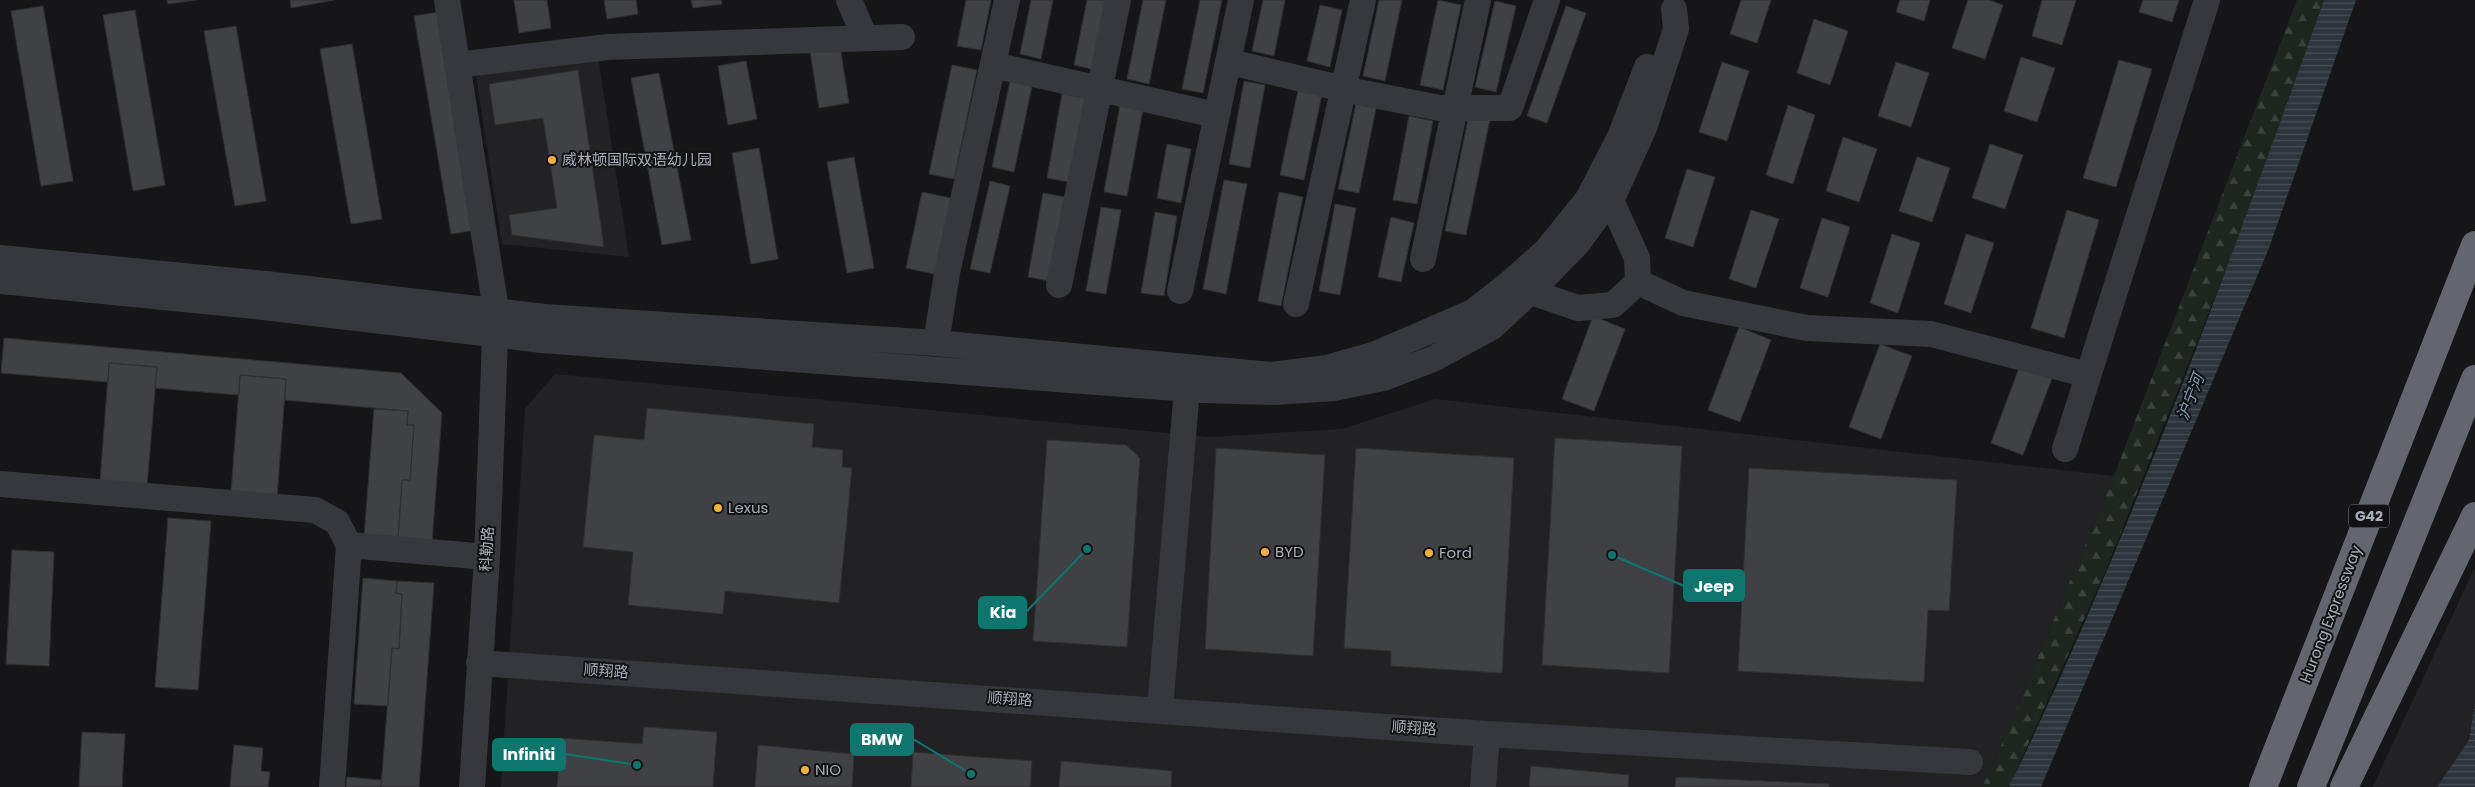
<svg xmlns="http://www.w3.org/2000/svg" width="2475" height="787" font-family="Poppins,'Noto Sans SC',sans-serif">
<defs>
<pattern id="forest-firs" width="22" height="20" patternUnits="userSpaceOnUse" patternTransform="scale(1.25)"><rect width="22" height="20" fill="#1e261f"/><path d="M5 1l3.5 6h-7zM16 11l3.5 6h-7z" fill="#3c433d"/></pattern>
<pattern id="water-rules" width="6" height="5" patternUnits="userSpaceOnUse" patternTransform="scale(1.25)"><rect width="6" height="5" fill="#2c353c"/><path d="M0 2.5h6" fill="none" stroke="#485056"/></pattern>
</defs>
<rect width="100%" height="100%" fill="#161618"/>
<path fill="#222225" d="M598 57 629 257 502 244 476 76Z
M555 374 1209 437 1342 429 1435 399 2114 476 1993 765 1982 787H501L525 409Z
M2475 567V787H2373L2385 760Z"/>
<path fill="url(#forest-firs)" d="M2297 0H2324L2239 237 2106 570 2009 787H1982L1993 765 2114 476Z"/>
<path fill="url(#water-rules)" d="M2324 0H2356L2269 248 2041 787H2009C2132 533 2229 266 2324 0Z
M2475 705V787H2437L2469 740Z"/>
<path fill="#404145" stroke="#303034" d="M167 0H196L168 4Z
M290 0H334L291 8Z
M514 0H547L551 28 519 33Z
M604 0H636L638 14 607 19Z
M691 0H721L722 4 693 8Z
M966 0H991L981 50 957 46Z
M1031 0H1053L1041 59 1020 54Z
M1087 0H1110L1096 70 1074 65Z
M1143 0H1166L1149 84 1127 79Z
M1200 0H1222L1203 93 1182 89Z
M1263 0H1285L1274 56 1252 51Z
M1379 0H1402L1385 81 1363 76Z
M1438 0 1461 5 1443 90 1420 85Z
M1741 0H1771L1757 43 1730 34Z
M1900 0H1930L1924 21 1896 12Z
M1968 0H1989L2003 5 1985 59 1952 48Z
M2042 0H2076L2062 45 2032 36Z
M2143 0H2179L2172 22 2139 12Z
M1495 1 1516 6 1496 92 1475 87Z
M1320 5 1342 10 1330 67 1307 61Z
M43 6 73 181 41 186 11 11Z
M1566 6 1586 13 1547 123 1527 116Z
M135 10 165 185 133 191 103 15Z
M439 12 476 230 451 234 414 16Z
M1814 19 1848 31 1830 85 1797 73Z
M236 26 266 201 235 206 204 31Z
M352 44 382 219 351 224 320 49Z
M840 46 849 103 819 108 810 51Z
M2021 57 2055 68 2037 122 2004 111Z
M2119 60 2152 69 2116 187 2083 178Z
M746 61 757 119 728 125 718 66Z
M1722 62 1749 71 1727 141 1699 132Z
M1896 62 1929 73 1911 127 1878 116Z
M952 65 977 70 954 179 929 174Z
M578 70 604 247 512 235 509 215 557 208 543 118 495 125 489 84Z
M659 73 691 240 662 245 631 78Z
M1010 81 1032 86 1014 172 992 167Z
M1244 81 1265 85 1250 168 1229 164Z
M1298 90 1322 94 1304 180 1280 175Z
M1062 94 1085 98 1069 182 1047 178Z
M1356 104 1376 108 1359 193 1338 189Z
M1120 105 1143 109 1127 196 1104 192Z
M1788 105 1815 115 1793 184 1766 175Z
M1469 115 1490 119 1466 235 1445 231Z
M1409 116 1433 121 1417 204 1393 200Z
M1843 137 1877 149 1859 202 1826 191Z
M1167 144 1191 149 1181 203 1157 198Z
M1990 144 2023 155 2005 209 1972 198Z
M759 148 778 259 751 264 732 153Z
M854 157 874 268 847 273 827 162Z
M1917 157 1950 168 1932 222 1899 211Z
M1687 169 1715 177 1693 247 1665 238Z
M1224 180 1247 184 1226 294 1203 289Z
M990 181 1010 186 990 273 970 269Z
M922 192 955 199 939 275 906 268Z
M1279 192 1303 197 1281 306 1258 301Z
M1043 193 1065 197 1050 281 1028 277Z
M1335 204 1356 208 1340 295 1319 291Z
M1101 207 1121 210 1106 294 1086 291Z
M1751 210 1779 219 1756 288 1729 279Z
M2067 210 2099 220 2064 338 2031 328Z
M1155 212 1177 216 1164 296 1141 293Z
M1391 217 1414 223 1401 282 1378 277Z
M1822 218 1850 227 1828 297 1800 288Z
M1892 234 1920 243 1898 313 1870 303Z
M1966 234 1994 243 1971 313 1944 304Z
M1593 316 1625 329 1594 411 1562 399Z
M1739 327 1771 340 1740 422 1708 410Z
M4 338 401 373 442 413 432 542 398 539 402 480H410L414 425H407L408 411 285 400 286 379 240 375 239 395 155 388 157 367 109 363 108 382 1 373Z
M1880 344 1912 356 1881 439 1849 427Z
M2022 360 2054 373 2023 455 1991 443Z
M109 363 157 367 147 486 100 482Z
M240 375 286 379 277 497 231 493Z
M647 408 814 424 812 447 843 450 842 467 852 468 839 603 725 591 723 614 628 605 633 552 583 547 594 435 644 440Z
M374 409 408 411 407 425H414L410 480H402L398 539 364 537Z
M1555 438 1682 446 1669 673 1542 665Z
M1047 440 1126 445 1140 458 1127 647 1033 641Z
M1216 448 1325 455 1313 656 1205 649Z
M1356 448 1514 458 1502 673 1391 666V651L1344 648Z
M1749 468 1957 480 1949 611 1928 610 1924 682 1738 671Z
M168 518 211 521 198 690 155 687Z
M12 550 54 552 49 666 6 664Z
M363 578 397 581 396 593 402 594 399 649 392 648 388 706 354 704Z
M397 581 434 583 419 787H381L392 648 399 649 402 594 396 593Z
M644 727 717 732 713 787H557L561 738 642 744Z
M82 732 125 734 122 787H79Z
M234 745 263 748 261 771 270 772 268 787H230Z
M758 745 854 754 852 787H755Z
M913 752 1032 761 1030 787H911Z
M1061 761 1172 771 1171 787H1059Z
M1531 766 1629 775 1628 787H1529Z
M347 777 382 780 381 787H346Z
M1676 777 1829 784V787H1675Z"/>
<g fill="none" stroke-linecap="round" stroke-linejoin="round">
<path stroke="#37383d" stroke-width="26" d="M447 0 496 310 487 557 472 787
M849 0 865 38
M1230 62 1348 90 1440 108H1510L1547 0
M457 65 608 47 902 37
M993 65 1216 115
M0 258 266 284 545 317 936 343 1271 375 1327 368 1376 354 1473 312 1510 283 1547 250 1588 199 1620 137 1647 67
M1423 259 1478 0
M0 281 263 307 542 340 1203 390 1275 392 1334 388 1383 378 1433 359 1492 327 1534 288 1577 244 1615 192 1644 128 1676 29 1674 9
M1638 282 1683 303 1807 328 1931 334 2088 375
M1059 285 1118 0
M1180 291 1241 0
M1531 292 1578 308 1613 305 1638 282 1637 258 1610 198
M1296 304 1363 0
M936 343 947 273 1007 0
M2065 449 2207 0
M0 484 315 510 337 522 349 545 332 787
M349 545 487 557
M479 663 1487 734 1970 762
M1160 709 1187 389
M1483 787 1487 734"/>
<path stroke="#63666e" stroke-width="28" d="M2263 787 2475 245
M2311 787 2475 379
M2344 787 2475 516"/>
</g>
<g fill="#f2b134" stroke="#111113" stroke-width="2">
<circle cx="552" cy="160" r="5"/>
<circle cx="718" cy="508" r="5"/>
<circle cx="1265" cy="552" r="5"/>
<circle cx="1429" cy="553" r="5"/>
<circle cx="805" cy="770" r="5"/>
</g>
<g text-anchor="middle" stroke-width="4" stroke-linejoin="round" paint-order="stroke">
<rect fill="#111113" stroke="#7b7e86" stroke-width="1" x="2349" y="504.5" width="40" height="23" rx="4"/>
<g font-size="14" font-weight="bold" fill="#a8adb8">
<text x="2369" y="521">G42</text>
</g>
<g font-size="15" fill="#a8adb8" stroke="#111113" text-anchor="start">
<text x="562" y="165">威林顿国际双语幼儿园</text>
<text x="728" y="513">Lexus</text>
<text x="1275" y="557">BYD</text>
<text x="1439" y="558">Ford</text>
<text x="815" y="775">NIO</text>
</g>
<g font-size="15" fill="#a8adb8" stroke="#111113">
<text transform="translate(487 549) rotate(-87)" y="5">科勒路</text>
<text transform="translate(2331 614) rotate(-69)" y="5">Hurong Expressway</text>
<text transform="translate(606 671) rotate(4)" y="5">顺翔路</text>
<text transform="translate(1010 699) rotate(4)" y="5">顺翔路</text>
<text transform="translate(1414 728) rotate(4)" y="5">顺翔路</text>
</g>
<g font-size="16" font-style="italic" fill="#7f9bb3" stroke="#111113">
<text transform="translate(2190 397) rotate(-69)" y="6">沪宁河</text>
</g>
</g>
<path fill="none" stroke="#0f766e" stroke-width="2" d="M1612 555L1684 586M1087 549L1026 612M971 774L913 739M637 765L565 754"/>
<g fill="#0f766e" stroke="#111113" stroke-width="2">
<circle cx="1612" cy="555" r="5"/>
<circle cx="1087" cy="549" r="5"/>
<circle cx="971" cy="774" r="5"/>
<circle cx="637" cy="765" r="5"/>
</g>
<g fill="#0f766e" stroke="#0f766e" stroke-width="2">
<rect x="1684" y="570" width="60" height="31" rx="5"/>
<rect x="979" y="597" width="47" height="31" rx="5"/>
<rect x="851" y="724" width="62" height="31" rx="5"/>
<rect x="493" y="739" width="72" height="31" rx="5"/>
</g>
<g font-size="16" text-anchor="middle" font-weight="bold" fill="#fff">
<text x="1714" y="592">Jeep</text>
<text x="1003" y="618">Kia</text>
<text x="882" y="745">BMW</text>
<text x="529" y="760">Infiniti</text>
</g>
</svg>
